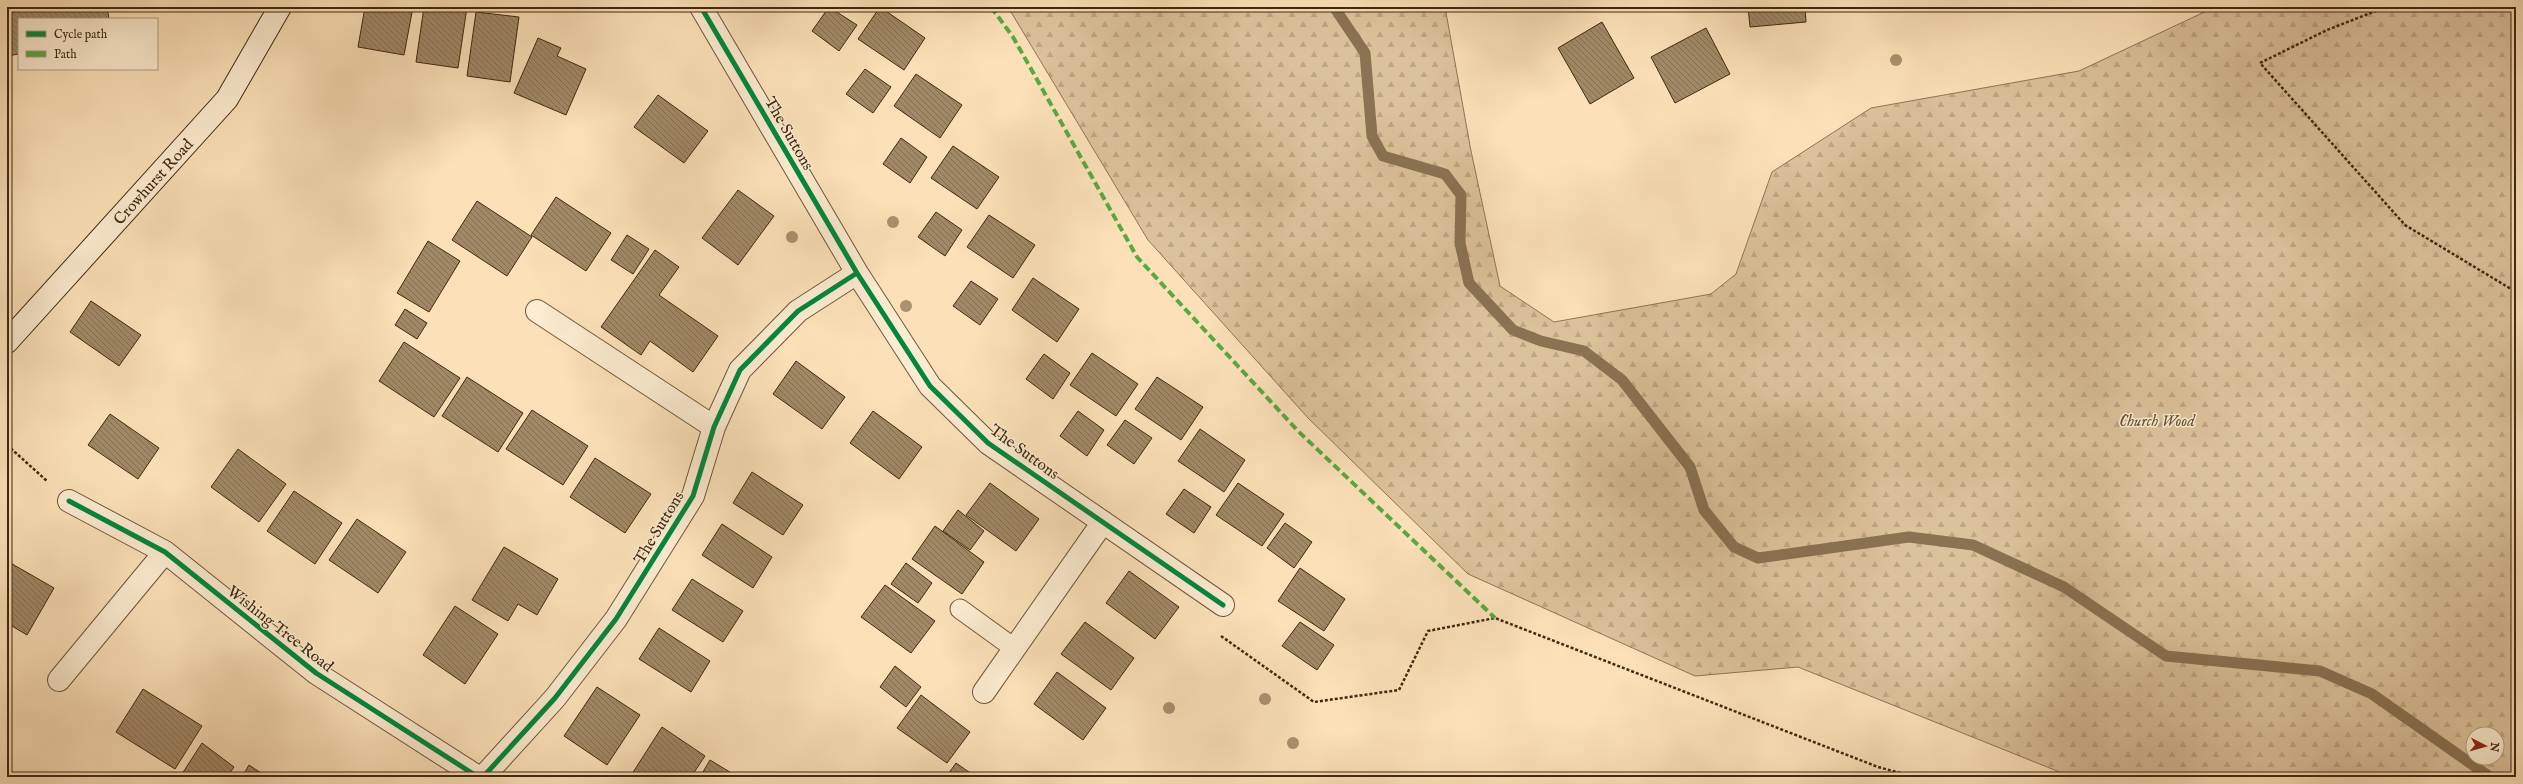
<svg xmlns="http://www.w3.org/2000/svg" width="2523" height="784" font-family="'IM FELL English',serif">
<defs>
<pattern id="forest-firs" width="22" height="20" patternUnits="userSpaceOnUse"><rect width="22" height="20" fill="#dcc29b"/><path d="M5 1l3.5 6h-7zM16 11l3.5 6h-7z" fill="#bea784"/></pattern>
<pattern id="building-back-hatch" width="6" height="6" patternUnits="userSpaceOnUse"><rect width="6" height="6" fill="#a18967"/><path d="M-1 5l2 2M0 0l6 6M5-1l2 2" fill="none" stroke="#857053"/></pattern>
</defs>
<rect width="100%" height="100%" fill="#fce1b8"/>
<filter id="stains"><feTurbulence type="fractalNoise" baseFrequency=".005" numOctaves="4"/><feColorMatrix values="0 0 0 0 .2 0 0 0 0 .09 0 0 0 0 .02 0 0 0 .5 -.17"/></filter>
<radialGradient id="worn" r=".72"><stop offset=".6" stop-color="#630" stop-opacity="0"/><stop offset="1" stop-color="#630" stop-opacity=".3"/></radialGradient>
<path fill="url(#forest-firs)" stroke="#8e7656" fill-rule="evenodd" d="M1008 7H1445L1471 151 1500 286 1554 322 1711 294 1736 274 1772 172 1871 108 2079 71 2215 7H2516V777H2072L1798 667 1695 676 1468 574 1308 418 1148 240ZM2473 734H2497V758H2473Z"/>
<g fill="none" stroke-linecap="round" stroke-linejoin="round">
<path stroke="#8a7253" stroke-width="11" d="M1334 7 1365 53 1372 136 1383 156 1445 174 1461 195 1460 243 1469 283 1513 330 1541 341 1584 351 1622 380 1690 467 1704 510 1734 547 1758 558 1909 537 1973 545 2064 587 2166 656 2320 671 2372 694 2490 777"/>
</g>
<path fill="url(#building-back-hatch)" stroke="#3f2910" d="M7 7H107L109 19H19V54L7 56Z
M365 7H413L404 55 358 47Z
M424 7H467L458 68 416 62Z
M829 7 857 25 839 51 812 31Z
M880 7 925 38 904 70 858 39Z
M1748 7H1805L1806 22 1750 27Z
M476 12 519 17 510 82 467 76Z
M1602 22 1634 78 1590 104 1558 48Z
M1706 28 1730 74 1675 103 1651 57Z
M538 38 561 48 557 56 586 69 566 115 514 93Z
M865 69 891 87 873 113 846 94Z
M916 74 962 105 940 138 894 106Z
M658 95 708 131 684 163 634 127Z
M901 138 927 157 910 183 883 164Z
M953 146 999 177 977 209 931 178Z
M738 190 774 216 738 265 702 238Z
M556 197 611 233 586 271 531 235Z
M477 201 532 237 507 276 452 240Z
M936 212 962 230 945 256 918 237Z
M989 215 1035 245 1013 278 967 247Z
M627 235 649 249 633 274 611 260Z
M428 241 460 261 429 312 397 293Z
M655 250 679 267 659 295 718 336 693 372 650 341 641 355 601 327Z
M1033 278 1079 309 1057 342 1012 310Z
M971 281 998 299 980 325 953 306Z
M91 301 141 335 119 366 70 332Z
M405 309 427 323 417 339 395 325Z
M404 342 460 378 434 417 379 381Z
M1092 353 1138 384 1116 416 1070 385Z
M1044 354 1070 373 1053 399 1026 379Z
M796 361 845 397 822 429 773 394Z
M467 377 523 413 498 452 442 416Z
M1157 377 1203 407 1181 440 1135 409Z
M532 410 588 446 563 485 506 449Z
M873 411 922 447 899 479 850 443Z
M1078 411 1104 430 1087 456 1060 436Z
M110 414 159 448 138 479 88 445Z
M1125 420 1152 438 1134 464 1107 445Z
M1200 429 1245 460 1224 492 1178 461Z
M238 449 286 484 259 522 211 487Z
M595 458 651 494 625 533 570 497Z
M752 472 803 505 783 535 733 503Z
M990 483 1039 519 1016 551 966 515Z
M1238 483 1284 514 1262 546 1216 515Z
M1184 489 1211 507 1194 533 1166 514Z
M294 491 342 523 315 564 267 531Z
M958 510 984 531 970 550 943 531Z
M357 519 406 552 378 593 329 560Z
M1285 523 1312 542 1294 568 1267 548Z
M722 524 772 557 753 588 702 555Z
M935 526 984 562 962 594 912 559Z
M504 547 558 579 537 615 518 604 508 621 472 600Z
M7 561 54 588 27 635 7 623Z
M906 563 932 583 918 603 891 584Z
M1300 568 1345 599 1324 631 1278 601Z
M1129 571 1179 607 1155 639 1106 603Z
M692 579 743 611 723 642 672 610Z
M885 585 935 621 911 653 861 617Z
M455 606 498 634 465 684 423 655Z
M1085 622 1134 658 1111 690 1061 654Z
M1300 622 1334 645 1317 670 1282 646Z
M659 628 710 661 691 692 639 659Z
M895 666 921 687 906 707 880 687Z
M1057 672 1106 708 1083 740 1034 704Z
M597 687 640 715 607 765 564 736Z
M143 689 202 726 175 769 116 732Z
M921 695 970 732 947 763 897 728Z
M662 727 705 756 691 777H630Z
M202 743 234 767 227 777H180Z
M710 760 738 777H700Z
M956 763 976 777H946Z
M249 765 267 777H242Z"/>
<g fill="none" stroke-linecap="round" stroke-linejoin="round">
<defs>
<path id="service" d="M960 609 1014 648"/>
<path id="minor" d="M701 7 857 273 930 386 988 443 1223 605
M537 311 714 427
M69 501 165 552 316 673 478 777
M59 680 165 552
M984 692 1103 522
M483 777 555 698 616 619 693 496 714 427 740 370 798 311 857 273"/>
<g id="secondary">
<path id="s1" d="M7 342 227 99 280 7"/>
</g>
</defs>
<use href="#service" stroke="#6e573a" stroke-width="21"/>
<use href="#minor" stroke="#6e573a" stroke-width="24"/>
<use href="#secondary" stroke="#3f2910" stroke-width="24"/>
<path stroke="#3f2910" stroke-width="2.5" stroke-dasharray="3 2" stroke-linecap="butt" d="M2386 7 2327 30 2260 63 2405 225 2516 292
M7 445 47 481
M1221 636 1314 702 1399 690 1428 631 1495 618 1878 767 1915 777"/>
<use href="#service" stroke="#fdecd1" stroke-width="19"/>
<use href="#minor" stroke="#fdecd1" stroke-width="22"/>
<use href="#secondary" stroke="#fdecd1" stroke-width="22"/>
<path stroke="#56ab42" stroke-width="4" stroke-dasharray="8 4" stroke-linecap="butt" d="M991 7 1013 37 1137 257 1298 431 1495 618"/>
<defs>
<path id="cycleway" d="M701 7 857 273 930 386 988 443 1223 605
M69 501 165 552 316 673 478 777
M483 777 555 698 616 619 693 496 714 427 740 370 798 311 857 273"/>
</defs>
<use href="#cycleway" stroke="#fdecd1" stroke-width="8"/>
<use href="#cycleway" stroke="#00873e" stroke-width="5"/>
</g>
<g fill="#aa916f">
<circle cx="1896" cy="60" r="6"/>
<circle cx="893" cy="222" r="6"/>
<circle cx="792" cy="237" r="6"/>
<circle cx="906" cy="306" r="6"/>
<circle cx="1265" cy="699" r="6"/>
<circle cx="1169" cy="708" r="6"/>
<circle cx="1293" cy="743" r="6"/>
</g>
<g text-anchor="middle" stroke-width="3" stroke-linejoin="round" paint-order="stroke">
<g font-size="16" fill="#3f2910" stroke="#fdecd1">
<text transform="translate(790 133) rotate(60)" y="6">The Suttons</text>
<text dy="6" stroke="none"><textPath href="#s1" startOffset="217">Crowhurst Road</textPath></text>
<text transform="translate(1025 451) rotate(36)" y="6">The Suttons</text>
<text transform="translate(658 527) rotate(-59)" y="6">The Suttons</text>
<text transform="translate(281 628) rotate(38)" y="6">Wishing Tree Road</text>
</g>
<g font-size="16" font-style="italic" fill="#664f33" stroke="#fdecd1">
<text x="2157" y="426">Church Wood</text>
</g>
</g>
<rect width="2523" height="784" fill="none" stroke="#fce1b8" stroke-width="24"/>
<rect x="8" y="8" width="2507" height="768" fill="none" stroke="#3f2910" stroke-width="2"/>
<rect x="12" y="12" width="2499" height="760" fill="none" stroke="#3f2910"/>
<rect x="18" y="18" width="140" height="52" fill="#fdecd1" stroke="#b19e84"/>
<rect x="26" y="31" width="20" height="6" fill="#00873e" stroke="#b19e84"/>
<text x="54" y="38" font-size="12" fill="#3f2910">Cycle path</text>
<rect x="26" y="51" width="20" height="6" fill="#56ab42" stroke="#b19e84"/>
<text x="54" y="58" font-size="12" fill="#3f2910">Path</text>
<g transform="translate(2485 746) rotate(96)"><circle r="19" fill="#fdecd1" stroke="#b19e84"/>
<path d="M0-3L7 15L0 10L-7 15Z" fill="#8f2418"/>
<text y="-6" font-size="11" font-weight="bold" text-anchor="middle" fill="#3f2910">N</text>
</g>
<rect width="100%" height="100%" filter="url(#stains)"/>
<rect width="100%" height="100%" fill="url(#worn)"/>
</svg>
